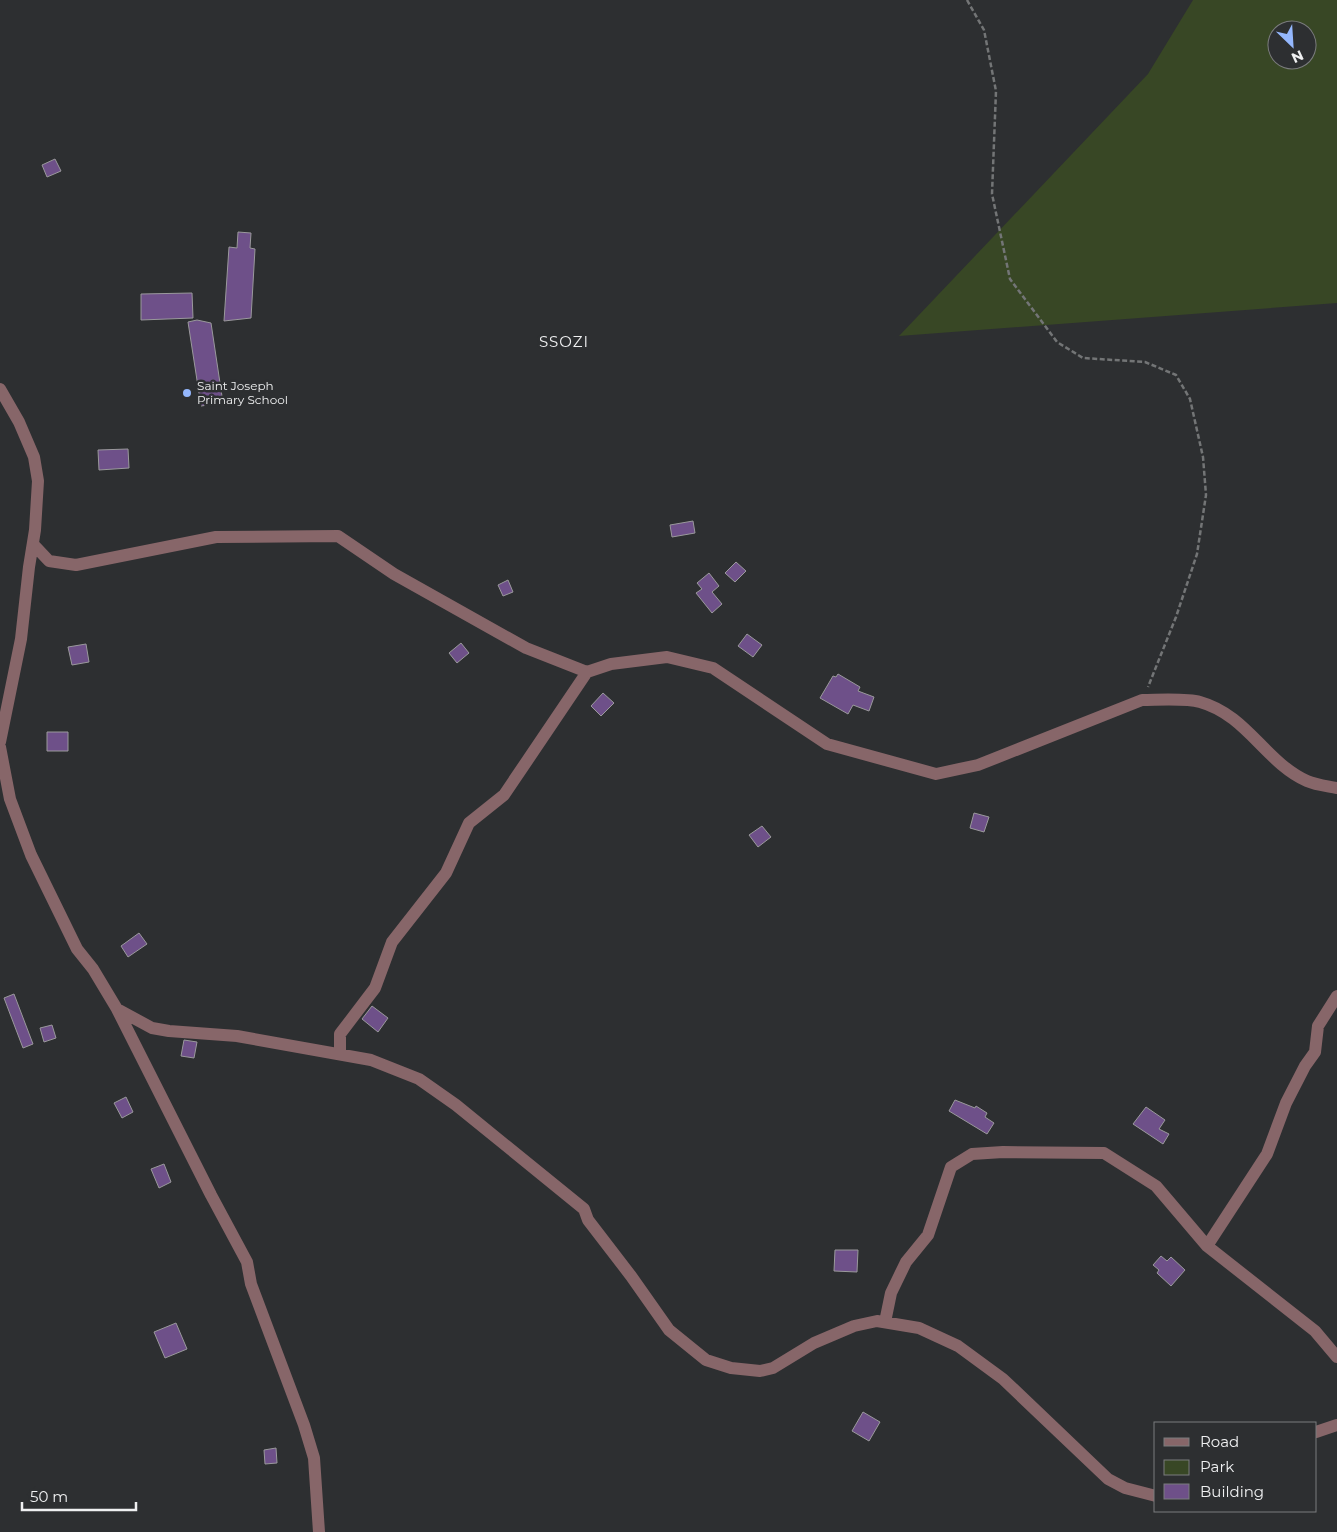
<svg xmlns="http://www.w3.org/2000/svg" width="1337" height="1532" font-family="Montserrat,sans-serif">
<rect width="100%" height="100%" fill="#2d2f31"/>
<path fill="#384725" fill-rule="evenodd" d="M1193 0H1337V303L899 336 1148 74ZM1277 30H1307V60H1277Z"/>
<path fill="#6e5089" stroke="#9a999c" d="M55 159 61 171 47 177 42 165Z
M238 232 251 233 250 248 255 249 251 318 224 321 229 247 237 248Z
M192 293 193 318 141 320V294Z
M197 320 211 323 223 403 201 406 188 322Z
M128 449 129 468 99 470 98 450Z
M693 521 695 533 672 537 670 525Z
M736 562 746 571 735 582 725 573Z
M709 573 719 586 712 592 722 604 712 613 696 593 702 589 697 583Z
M508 580 513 592 503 596 498 585Z
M747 634 762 645 753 657 738 646Z
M461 643 469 653 457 663 449 653Z
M86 644 89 662 72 665 68 647Z
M838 674 860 687 858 691 874 697 869 711 853 705 848 714 820 698 833 676 836 677Z
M603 693 614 703 601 716 591 706Z
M47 732H68V751H47Z
M974 813 989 817 984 832 970 828Z
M762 826 771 837 758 847 749 835Z
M139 933 147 944 128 957 121 946Z
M14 994 33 1044 23 1048 4 998Z
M372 1006 388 1018 378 1032 362 1019Z
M52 1025 56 1038 44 1042 40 1028Z
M184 1040 197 1042 194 1058 181 1056Z
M126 1097 133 1112 122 1118 114 1103Z
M955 1100 975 1108 976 1106 987 1113 985 1117 994 1123 987 1134 949 1111Z
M1146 1107 1165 1120 1159 1129 1169 1134 1163 1144 1133 1124Z
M164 1164 171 1182 159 1188 151 1169Z
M835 1250H858L857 1272 834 1271Z
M1161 1256 1167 1261 1171 1257 1185 1270 1171 1286 1157 1273 1159 1270 1153 1265Z
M176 1323 187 1349 165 1358 154 1332Z
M863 1412 880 1422 869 1441 852 1431Z
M276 1448 277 1463 265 1464 264 1450Z"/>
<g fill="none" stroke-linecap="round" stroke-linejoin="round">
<path stroke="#737576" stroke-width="2.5" stroke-dasharray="5 2.5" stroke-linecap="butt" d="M967 0 984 30 996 91 992 194 1010 279 1057 342 1083 358 1145 362 1176 375 1190 399 1203 457 1206 495 1197 554 1176 617 1148 687"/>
<path stroke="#876669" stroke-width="12" d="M0 389 19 422 34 457 38 481 35 530 29 567 21 639 0 742
M33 544 49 561 76 565 216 537 338 536 394 574 526 648 587 672 611 664 667 657 713 668 827 744 936 774 978 765 1142 700C1158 700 1186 698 1200 702 1247 715 1265 762 1307 781 1316 785 1327 786 1337 788
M0 747 10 799 31 855 77 949 93 969 117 1009 211 1195 247 1262 251 1284 304 1425 314 1458 319 1532
M117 1009 152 1028 169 1031 237 1036 371 1060 419 1079 456 1105 584 1209 588 1220 631 1276 669 1330 706 1360 731 1368 760 1371 773 1368 814 1343 854 1326 877 1321 919 1328 958 1346 1003 1379 1108 1479 1125 1488 1156 1496
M340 1054V1034L375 988 392 942 446 873 469 823 504 795 587 672
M1207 1246 1267 1154 1286 1103 1305 1066 1315 1052 1318 1026 1337 996
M885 1322 891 1293 906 1262 928 1235 951 1167 972 1154 1003 1152 1104 1153 1156 1186 1207 1246 1315 1331 1337 1357
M1316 1432 1337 1425"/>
</g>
<circle fill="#94b7fd" stroke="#2d2f31" stroke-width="2" cx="187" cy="393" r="5"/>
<g text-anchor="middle" stroke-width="5" stroke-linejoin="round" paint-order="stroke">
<g font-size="12" fill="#eff0f1" stroke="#2d2f31" text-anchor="start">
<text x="197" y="390">Saint Joseph<tspan x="197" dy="14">Primary School</tspan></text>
</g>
<g font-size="15" letter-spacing="1" fill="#eff0f1" stroke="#2d2f31">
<text x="564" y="347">SSOZI</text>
</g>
</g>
<rect x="1154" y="1422" width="162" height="90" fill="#2d2f31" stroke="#7b7c7e"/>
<rect x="1164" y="1438" width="25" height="8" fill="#876669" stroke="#7b7c7e"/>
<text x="1200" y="1447" font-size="15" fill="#eff0f1">Road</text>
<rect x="1164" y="1460" width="25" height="15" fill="#384725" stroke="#7b7c7e"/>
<text x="1200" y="1472" font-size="15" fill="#eff0f1">Park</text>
<rect x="1164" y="1484" width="25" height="15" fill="#6e5089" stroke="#7b7c7e"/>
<text x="1200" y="1497" font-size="15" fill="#eff0f1">Building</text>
<g transform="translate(1292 45) rotate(155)"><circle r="24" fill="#2d2f31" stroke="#7b7c7e"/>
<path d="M0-4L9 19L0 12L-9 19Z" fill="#94b7fd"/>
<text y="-8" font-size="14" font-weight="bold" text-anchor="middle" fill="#eff0f1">N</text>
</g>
<path d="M22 1502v8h114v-8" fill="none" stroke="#eff0f1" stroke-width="2.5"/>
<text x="30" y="1502" font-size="15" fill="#eff0f1" stroke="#2d2f31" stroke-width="4" paint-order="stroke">50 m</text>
</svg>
